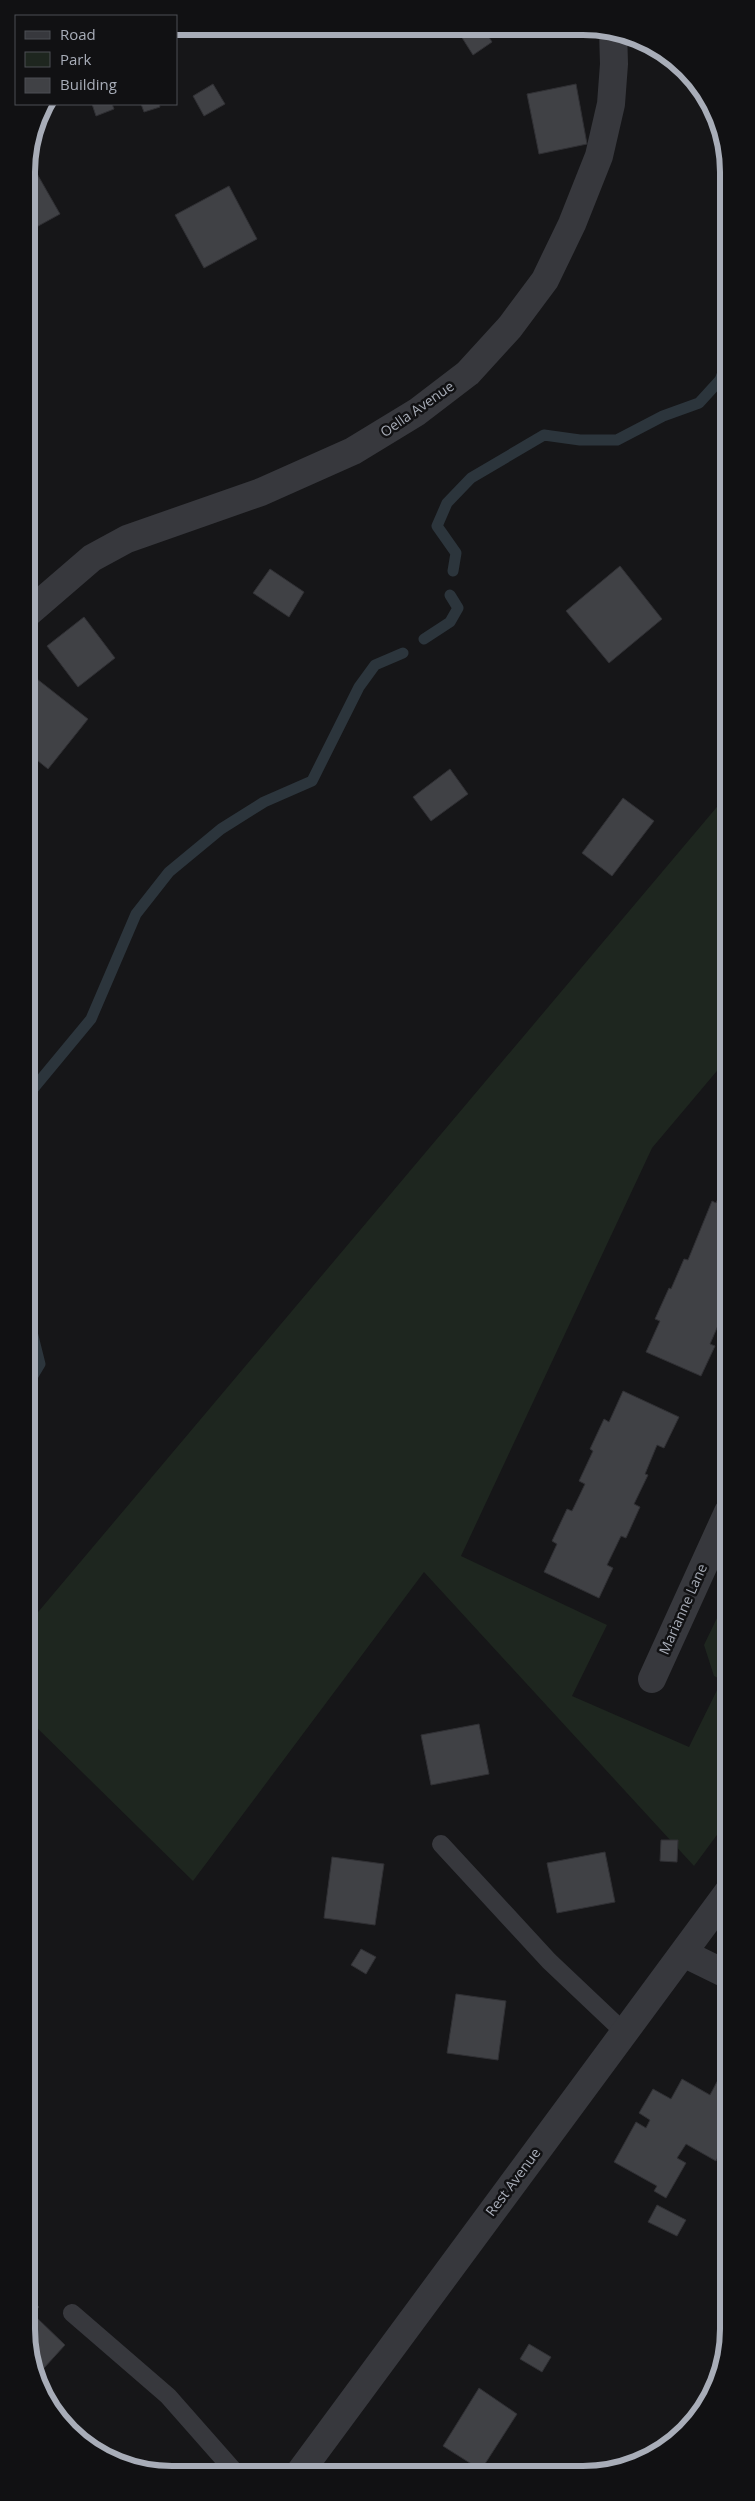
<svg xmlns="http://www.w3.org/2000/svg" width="755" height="2501" font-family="'Open Sans',sans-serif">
<rect width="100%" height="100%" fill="#161618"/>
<path fill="#1e261f" d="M727 795V1059L652 1148 461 1556 607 1625 572 1696 689 1747 722 1680 714 1676 704 1645 728 1595V1820L694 1866 424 1572 193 1881 28 1719V1624Z"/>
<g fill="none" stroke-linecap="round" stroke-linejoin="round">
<path stroke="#2c353c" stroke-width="11" d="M453 571 456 553 437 526 447 503 471 478 544 435 580 440H617L663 416 699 403 720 380 726 365
M424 639 450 622 458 608 450 595
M28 1095 91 1019 136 914 169 872 221 829 264 802 312 781 359 687 375 665 403 653
M28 1316 40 1364 28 1384"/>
</g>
<path fill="#404145" stroke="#303034" d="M471 28H483L492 42 473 55 461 36Z
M213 84 225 104 204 116 193 96Z
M576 84 587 144 539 154 527 94Z
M92 104H112L114 109 96 116Z
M141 104H159L160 107 144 112Z
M36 172 60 214 31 230 27 222V177Z
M229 186 257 239 204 268 175 215Z
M620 566 662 619 609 663 566 611Z
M270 569 304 592 289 617 253 593Z
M84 617 115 658 78 687 47 646Z
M37 679 88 719 48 769 27 752V691Z
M450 769 468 794 431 821 413 797Z
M623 798 654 821 612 876 582 853Z
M727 1179V1311L725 1315 723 1314 710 1344 715 1346 701 1376 646 1352 660 1321 655 1319 669 1288 671 1289 684 1259 688 1260 712 1201 716 1203Z
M623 1391 679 1417 664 1448 657 1445 645 1474 648 1475 634 1504 640 1507 626 1538 621 1536 607 1565 613 1568 599 1598 544 1572 557 1544 552 1541 567 1509 572 1511 585 1484 579 1481 593 1451 590 1449 604 1419 609 1422Z
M479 1724 489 1774 431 1785 421 1735Z
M661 1840H678L677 1862 660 1861Z
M605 1852 615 1902 557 1913 547 1863Z
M332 1857 384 1864 375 1925 324 1918Z
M361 1949 376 1957 366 1974 351 1965Z
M456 1994 506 2001 498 2060 447 2053Z
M727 2063 728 2138 716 2161 686 2144 677 2158 686 2163 666 2198 654 2191 657 2186 614 2162 636 2122 646 2128 650 2120 639 2113 653 2089 671 2099 682 2079 710 2095Z
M657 2205 686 2220 677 2236 648 2222Z
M29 2297 39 2307 29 2318Z
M35 2316 65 2345 44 2368 38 2362 34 2367 29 2357V2323Z
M529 2344 551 2357 542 2372 520 2359Z
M479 2388 517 2414 481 2470 443 2446Z
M157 2462 172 2472H150Z"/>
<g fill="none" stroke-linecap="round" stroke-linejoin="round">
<path stroke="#37383d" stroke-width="18" d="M441 1844 549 1961 624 2032
M72 2313 168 2396 235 2472"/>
<path stroke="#37383d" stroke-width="28" d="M27 614 92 558 127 539 261 492 353 451 417 412 468 373 510 327 545 280 572 224 599 156 611 104 614 64 613 30
M652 1679 728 1512
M683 1953 728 1975
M300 2472 728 1892"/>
</g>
<g text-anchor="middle" stroke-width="5" stroke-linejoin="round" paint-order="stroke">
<g font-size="14" fill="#a8adb8" stroke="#111113">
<text transform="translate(417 409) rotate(-35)" y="5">Oella Avenue</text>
<text transform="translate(683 1609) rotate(-66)" y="5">Marianne Lane</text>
<text transform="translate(513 2182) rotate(-53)" y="5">Rest Avenue</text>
</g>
</g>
<path d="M0 0H755V2501H0ZM172 35H583A137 137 0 0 1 720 172V2329A137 137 0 0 1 583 2466H172A137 137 0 0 1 35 2329V172A137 137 0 0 1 172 35Z" fill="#111113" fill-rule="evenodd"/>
<path fill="none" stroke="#a8adb8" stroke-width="6" d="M172 35H583A137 137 0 0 1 720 172V2329A137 137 0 0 1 583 2466H172A137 137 0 0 1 35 2329V172A137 137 0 0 1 172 35Z"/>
<rect x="15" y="15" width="162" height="90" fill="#111113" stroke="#4d4f55"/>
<rect x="25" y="31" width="25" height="8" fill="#37383d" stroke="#4d4f55"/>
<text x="60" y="40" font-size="15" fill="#a8adb8">Road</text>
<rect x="25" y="52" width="25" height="15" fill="#1e261f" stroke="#4d4f55"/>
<text x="60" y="65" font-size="15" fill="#a8adb8">Park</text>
<rect x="25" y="78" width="25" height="15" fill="#404145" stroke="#4d4f55"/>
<text x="60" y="90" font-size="15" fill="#a8adb8">Building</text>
</svg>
